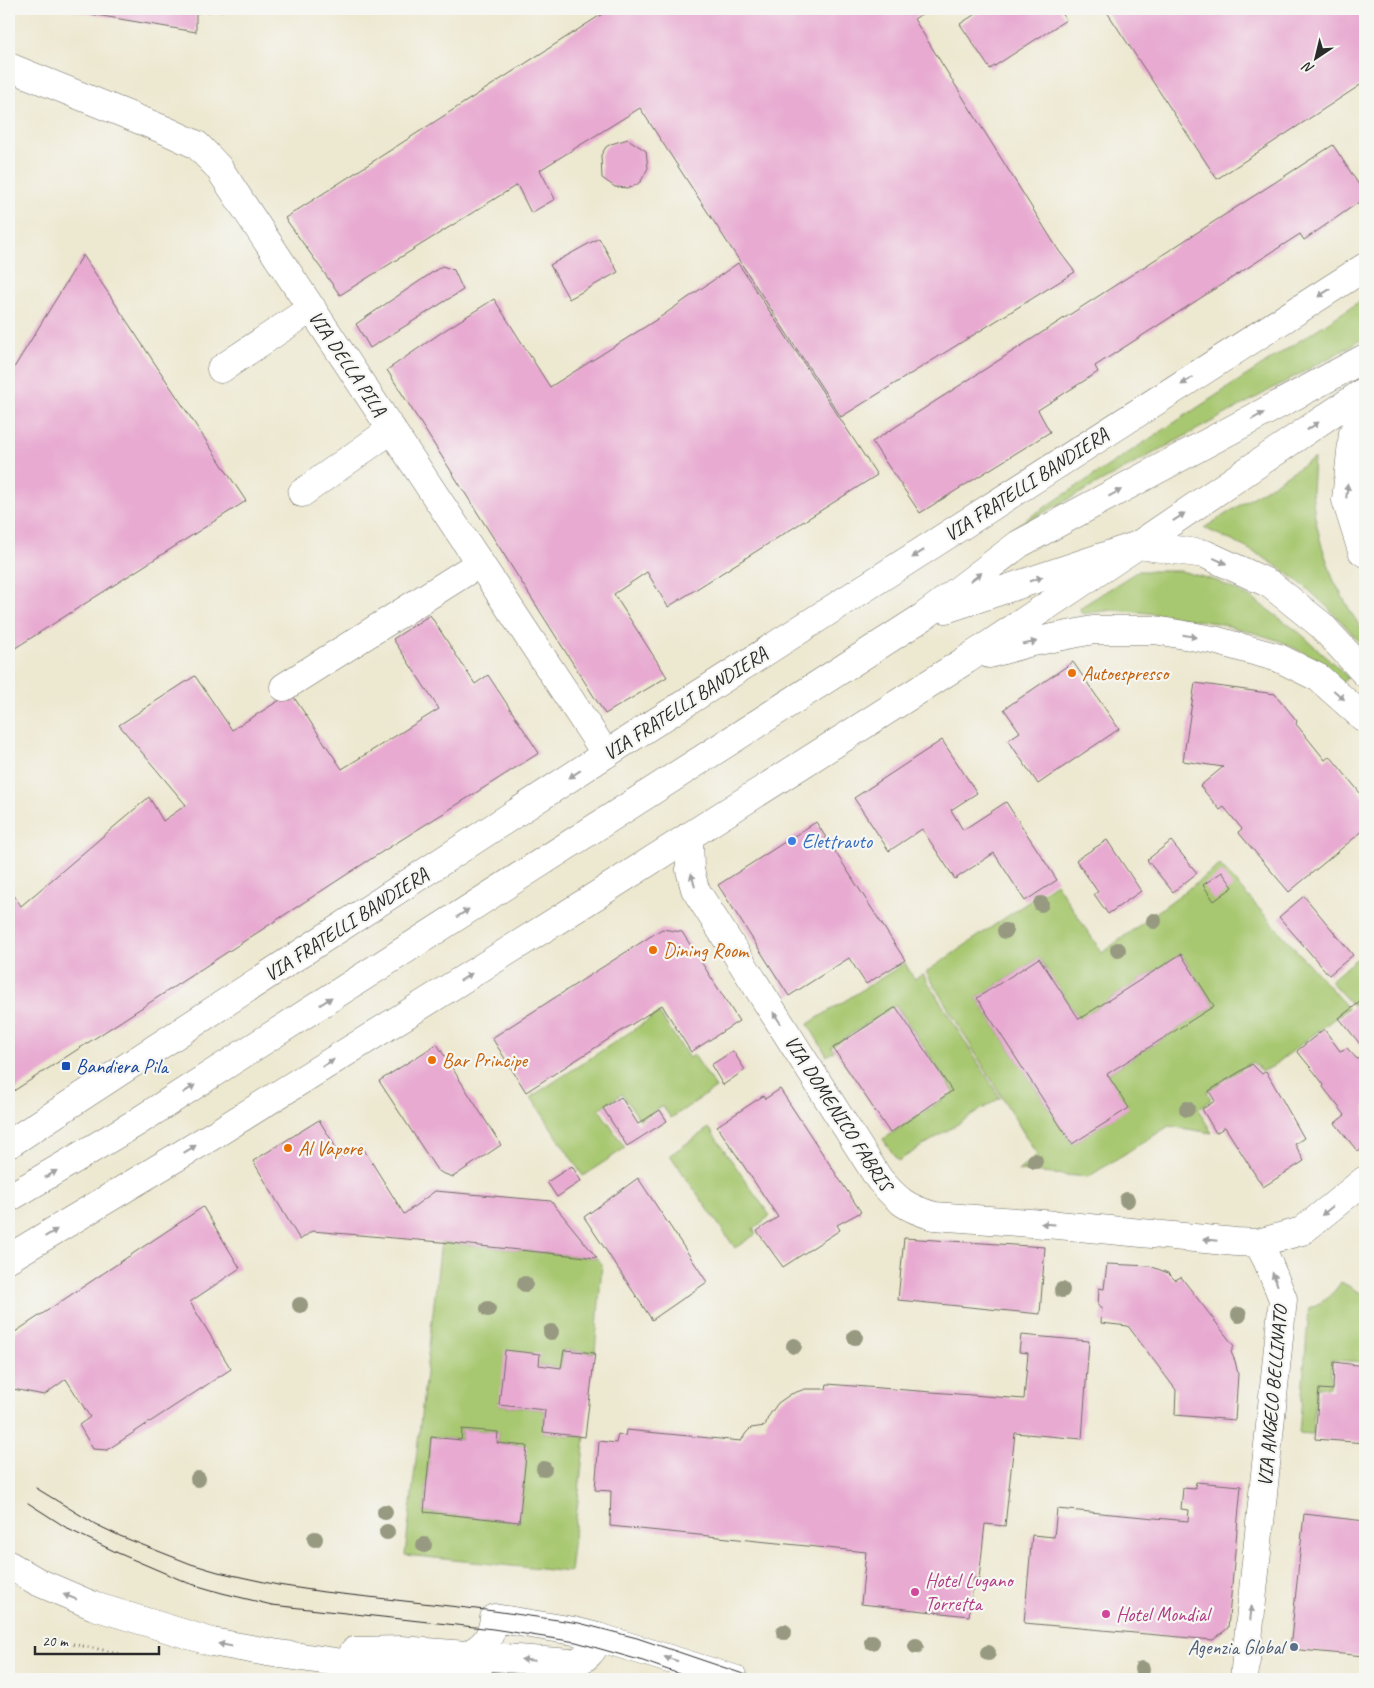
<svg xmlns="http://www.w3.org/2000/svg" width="1374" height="1688" font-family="Caveat,sans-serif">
<rect width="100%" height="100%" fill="#f6f6f2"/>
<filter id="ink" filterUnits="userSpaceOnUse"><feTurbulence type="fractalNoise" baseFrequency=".02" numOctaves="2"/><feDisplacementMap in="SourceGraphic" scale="10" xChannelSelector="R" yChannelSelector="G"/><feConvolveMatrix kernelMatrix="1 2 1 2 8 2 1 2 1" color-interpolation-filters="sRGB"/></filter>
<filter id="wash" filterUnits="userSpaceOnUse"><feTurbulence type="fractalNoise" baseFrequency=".0096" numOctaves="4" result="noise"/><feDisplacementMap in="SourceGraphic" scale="20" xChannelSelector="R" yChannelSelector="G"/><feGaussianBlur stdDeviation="1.12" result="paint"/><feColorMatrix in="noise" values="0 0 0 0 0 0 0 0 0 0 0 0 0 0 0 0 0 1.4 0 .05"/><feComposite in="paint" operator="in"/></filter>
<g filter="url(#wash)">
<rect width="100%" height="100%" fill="#ede8d0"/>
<path fill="#a7c76f" stroke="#69794d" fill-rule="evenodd" d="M1365 298V337L1351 346 1001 536Z
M1314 458 1312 492 1315 517 1321 543 1333 579 1352 614 1365 634V649C1337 615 1307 584 1269 561 1249 548 1226 538 1204 528Z
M1138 571H1181L1217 581 1253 599 1300 633 1348 677 1342 683 1304 653 1280 641 1248 631 1216 623 1148 613 1112 610 1082 614 1080 610 1081 607Z
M1220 865 1348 1008 1272 1067 1262 1071 1258 1067H1257L1252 1062 1207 1091 1211 1100 1198 1109 1212 1133 1169 1126 1088 1177 1018 1171 1037 1155 926 972 1056 883 1102 953ZM1181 954 1214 1006 1107 1074 1128 1108 1072 1144 977 998 1039 958 1079 1019Z
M1356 959 1365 971V996L1353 1006 1330 981Z
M905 963 914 979 923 974 1000 1098 898 1161 883 1139 954 1092 896 1005 831 1047 834 1051 827 1056 808 1024Z
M659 1013 689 1058 694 1055 716 1088 671 1118 662 1106 640 1120 622 1094 599 1109 625 1148 583 1176 531 1097Z
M709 1128 770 1216 753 1229 756 1234 735 1248 670 1155Z
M441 1242 597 1258 602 1264 595 1353 564 1350 561 1368 539 1365 499 1405 545 1410 543 1432 585 1437 570 1572 405 1555ZM462 1429 498 1432 497 1443 526 1446 519 1522 424 1512 431 1437 461 1440Z
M1341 1282 1365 1295V1362L1332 1360 1330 1387H1317L1312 1434 1299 1433 1309 1308C1323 1302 1333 1295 1341 1282Z"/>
<g id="blocks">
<path fill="#e8aad1" d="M74 9H229V10L196 13V32L73 11Z
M610 9H930L914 19 1059 251 1075 272 841 417 640 108 540 170 555 199 531 213 517 185 340 295 285 218Z
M983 9H1060L1066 20 990 69 960 24Z
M1105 9H1365V82L1217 179Z
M628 139 646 151 648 168 641 181 636 185 629 188 615 187 602 178 601 155 606 147 611 144Z
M1333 145 1365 194V198L1304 240 1300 234 1095 366 1098 372 1038 410 1050 432 920 513 872 442Z
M599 238 618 272 569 299 550 265Z
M83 255 246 501 9 652V373L12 371Z
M738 263 877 475 668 607 647 572 614 594 667 677 605 714 387 370 445 330 494 299 550 387 659 318Z
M442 266 454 270 463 290 370 348 356 324Z
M430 615 475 684 488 675 539 753 366 862 9 1094V888L21 906 149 797 163 821 186 805 119 725 195 676 232 730 291 693 342 769 439 709 393 639Z
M1073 662 1119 729 1038 784 1008 740 1020 732 1004 709Z
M1195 683 1275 694 1297 721 1296 724 1325 760 1330 756 1365 799V829L1289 892 1238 832 1242 829 1224 807 1220 810 1200 786 1223 767 1183 761Z
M942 740 977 793 951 810 963 830 1006 802 1057 880 1025 901 994 853 955 879 922 829 889 851 854 798Z
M816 822 905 960 866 984 849 958 789 996 718 885Z
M1107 840 1141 891 1108 914 1094 894 1098 892 1076 860Z
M1171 841 1197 873 1173 892 1147 860Z
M1222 872 1233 887 1214 901 1203 885Z
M1304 896 1353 955 1329 975 1279 917Z
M662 929 682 932 739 1021 691 1052 662 1005 526 1092 492 1038Z
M1181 954 1214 1006 1107 1074 1129 1108 1072 1144 977 998 1039 958 1079 1019Z
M1365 998V1040L1360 1044 1339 1018Z
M896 1007 952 1091 890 1133 833 1048Z
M1324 1029 1340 1051 1347 1048 1357 1059 1360 1058 1365 1064V1146L1358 1152 1335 1123 1345 1115 1323 1087 1324 1085 1315 1073 1297 1051Z
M437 1044 501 1145 453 1177 442 1173 437 1170 379 1081Z
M733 1051 745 1070 723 1085 711 1065Z
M1252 1064 1262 1074 1266 1071 1304 1138 1295 1144 1304 1161 1263 1187 1225 1127 1216 1133 1202 1109 1215 1101 1209 1091Z
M780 1089 861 1212 837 1225 840 1230 783 1267 757 1231 778 1217 717 1126 763 1096 765 1099Z
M621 1097 638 1124 660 1110 667 1121 627 1146 603 1108Z
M319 1120 342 1157 361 1145 404 1214 435 1191 551 1201 597 1258 441 1242 312 1231 300 1240 253 1161Z
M572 1166 581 1181 557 1197 547 1182Z
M638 1178 707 1282 652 1320 584 1217Z
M203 1207 240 1268 190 1302 231 1369 107 1450 93 1449 79 1425 90 1417 66 1379 44 1395 13 1389 9 1383V1336Z
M904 1238 1045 1247 1040 1314 898 1300Z
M1107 1264 1150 1266 1168 1273 1175 1280 1181 1277 1234 1346 1231 1352 1235 1361 1238 1374 1235 1420 1175 1415 1176 1390 1128 1326 1101 1323 1102 1307 1098 1306 1099 1288 1104 1289Z
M1021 1335 1089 1341 1082 1439 1015 1433 1005 1526 985 1524 979 1579 974 1578 969 1616 861 1604 866 1552 610 1526 611 1491 595 1490 599 1441 616 1443 618 1434 625 1436 626 1430 741 1441 746 1433 751 1428 765 1426 768 1417 778 1403 791 1394 805 1389H826L827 1384 1024 1399 1028 1353 1019 1352Z
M505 1350 540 1354 539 1365 561 1368 564 1350 595 1353 585 1437 543 1432 545 1410 499 1405Z
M1334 1362 1365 1366V1443L1315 1439 1319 1389 1333 1390Z
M462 1429 498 1432 497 1443 527 1446 519 1522 424 1512 431 1437 461 1440Z
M1196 1482 1241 1486 1228 1628 1213 1640 1024 1623 1032 1535 1054 1537 1057 1509 1188 1521 1189 1510 1181 1509 1183 1488 1195 1489Z
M1304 1514 1365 1521 1364 1656 1290 1649Z"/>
</g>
</g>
<g filter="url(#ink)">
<use href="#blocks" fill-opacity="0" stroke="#6f6d65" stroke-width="1"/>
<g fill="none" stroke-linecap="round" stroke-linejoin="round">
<defs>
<path id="minor" d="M9 67 167 131 197 145 218 167 606 754
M221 369 312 308
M1365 407 1353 433 1346 500 1362 551 1365 553
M302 493 392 429
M989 654 1028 643 1093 630H1155L1214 640 1279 658 1319 678 1365 719
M284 687 480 563
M689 836 690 870 695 889 879 1179C898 1201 906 1208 934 1216L1058 1225 1236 1242 1258 1243 1302 1231 1365 1180
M9 1258 217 1133 564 916 966 660 1138 545 1205 554 1270 584 1321 625 1365 673
M9 1565 38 1582 94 1606 212 1642 273 1653 357 1665 480 1679
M354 1651 401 1650 571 1663C585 1661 595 1650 598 1637
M469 1654C485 1646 492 1636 494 1618L574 1631 598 1637 734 1679
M1244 1679 1283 1299 1267 1260 1258 1243"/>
<path id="major" d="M946 609 1138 545 1365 391
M9 1144 606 754 1365 267
M9 1198 134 1124 923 617 1019 544 1365 358"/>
</defs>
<use href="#minor" stroke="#6f6d65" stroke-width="29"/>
<use href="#major" stroke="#6f6d65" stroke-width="29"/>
<path stroke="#6f6d65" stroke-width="3" stroke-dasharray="1 4" stroke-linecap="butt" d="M73 1644 118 1653"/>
<use href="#minor" stroke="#fff" stroke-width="28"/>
<use href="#major" stroke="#fff" stroke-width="28"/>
<path stroke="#2b2b2b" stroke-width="1" d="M36 1488 95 1524 120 1536 191 1564 218 1572 278 1585 324 1592 494 1611 579 1623 637 1638 758 1679
M28 1503 70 1530 118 1553 188 1583 222 1593 272 1605 493 1629 576 1642 643 1661 693 1679"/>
</g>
<g fill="#979a80">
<circle cx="1041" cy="904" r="8"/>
<circle cx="1154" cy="921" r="8"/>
<circle cx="1005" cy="931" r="8"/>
<circle cx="1118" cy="950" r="8"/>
<circle cx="1187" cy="1109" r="8"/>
<circle cx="1035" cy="1161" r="8"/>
<circle cx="1127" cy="1200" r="8"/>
<circle cx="525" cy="1284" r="8"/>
<circle cx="1062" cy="1290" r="8"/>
<circle cx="300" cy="1305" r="8"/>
<circle cx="488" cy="1309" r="8"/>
<circle cx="1239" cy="1315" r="8"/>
<circle cx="551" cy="1332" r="8"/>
<circle cx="855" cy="1337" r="8"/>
<circle cx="794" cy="1346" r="8"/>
<circle cx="544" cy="1469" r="8"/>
<circle cx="198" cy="1479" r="8"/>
<circle cx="385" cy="1512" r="8"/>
<circle cx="387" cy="1532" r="8"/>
<circle cx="315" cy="1539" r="8"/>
<circle cx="424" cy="1545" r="8"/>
<circle cx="784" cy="1632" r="8"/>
<circle cx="872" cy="1642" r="8"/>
<circle cx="916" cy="1646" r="8"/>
<circle cx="988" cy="1653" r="8"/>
<circle cx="1142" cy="1669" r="8"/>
</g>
<defs><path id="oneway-solid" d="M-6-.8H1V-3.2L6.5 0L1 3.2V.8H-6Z" transform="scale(1.25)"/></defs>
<g fill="#a0a0a0">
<use href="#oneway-solid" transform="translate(1324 293) rotate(147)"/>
<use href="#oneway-solid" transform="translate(1187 381) rotate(147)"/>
<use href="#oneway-solid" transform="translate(1258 416) rotate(-28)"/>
<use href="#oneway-solid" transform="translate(1313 426) rotate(-34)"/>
<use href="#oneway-solid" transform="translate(1347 491) rotate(-84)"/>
<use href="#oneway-solid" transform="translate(1115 493) rotate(-28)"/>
<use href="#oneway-solid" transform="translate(1179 517) rotate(-34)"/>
<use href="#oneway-solid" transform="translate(918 554) rotate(147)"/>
<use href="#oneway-solid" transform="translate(1220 561) rotate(24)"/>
<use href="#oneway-solid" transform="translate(976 577) rotate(-37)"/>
<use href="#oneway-solid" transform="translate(1036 579) rotate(-19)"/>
<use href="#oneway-solid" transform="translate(1190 636) rotate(10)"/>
<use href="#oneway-solid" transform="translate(1030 643) rotate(-12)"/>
<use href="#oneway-solid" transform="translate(1339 695) rotate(41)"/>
<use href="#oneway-solid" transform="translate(575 774) rotate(147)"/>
<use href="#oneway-solid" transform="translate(693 880) rotate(-105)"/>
<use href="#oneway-solid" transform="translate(463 913) rotate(-33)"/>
<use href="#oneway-solid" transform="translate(466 977) rotate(-32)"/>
<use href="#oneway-solid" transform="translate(326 1001) rotate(-33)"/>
<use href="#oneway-solid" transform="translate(777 1018) rotate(-123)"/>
<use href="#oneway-solid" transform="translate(328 1063) rotate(-32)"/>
<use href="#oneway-solid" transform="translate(189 1089) rotate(-33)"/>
<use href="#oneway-solid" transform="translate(190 1149) rotate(-31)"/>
<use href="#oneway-solid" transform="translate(51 1174) rotate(-31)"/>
<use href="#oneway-solid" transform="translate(1327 1211) rotate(141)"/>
<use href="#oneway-solid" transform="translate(1048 1224) rotate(-176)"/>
<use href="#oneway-solid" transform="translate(51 1233) rotate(-31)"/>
<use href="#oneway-solid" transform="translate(1210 1240) rotate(-174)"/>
<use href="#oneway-solid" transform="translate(1275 1279) rotate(-112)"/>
<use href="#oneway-solid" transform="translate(70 1597) rotate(-159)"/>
<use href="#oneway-solid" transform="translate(1251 1613) rotate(-84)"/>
<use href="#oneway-solid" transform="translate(225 1645) rotate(-169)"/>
<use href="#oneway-solid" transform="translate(671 1659) rotate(-162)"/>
<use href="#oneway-solid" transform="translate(528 1660) rotate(-175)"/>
</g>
</g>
<g fill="#e8710a" stroke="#f6f6f2" stroke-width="2">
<circle cx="1072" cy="673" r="5"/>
<circle cx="653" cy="950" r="5"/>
<circle cx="432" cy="1060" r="5"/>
<circle cx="288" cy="1148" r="5"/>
</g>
<circle fill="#3f7fe0" stroke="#f6f6f2" stroke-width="2" cx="792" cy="841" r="5"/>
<rect fill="#1a4fb4" stroke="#f6f6f2" stroke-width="2" x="61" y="1061" width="10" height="10" rx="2.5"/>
<g fill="#d1479c" stroke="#f6f6f2" stroke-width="2">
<circle cx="915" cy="1592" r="5"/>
<circle cx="1106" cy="1614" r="5"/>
</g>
<circle fill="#5c6f8a" stroke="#f6f6f2" stroke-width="2" cx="1294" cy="1647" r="5"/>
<g text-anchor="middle" stroke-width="4.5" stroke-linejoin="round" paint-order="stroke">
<g font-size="20" fill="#2b2b2b" stroke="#f6f6f2">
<text transform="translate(348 363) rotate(56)" y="7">VIA DELLA PILA</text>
<text transform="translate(1026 484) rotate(-33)" y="7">VIA FRATELLI BANDIERA</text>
<text transform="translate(685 703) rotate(-33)" y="7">VIA FRATELLI BANDIERA</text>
<text transform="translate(346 924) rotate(-33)" y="7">VIA FRATELLI BANDIERA</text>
<text transform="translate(839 1113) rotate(57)" y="7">VIA DOMENICO FABRIS</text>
<text transform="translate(1272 1396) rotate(-85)" y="7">VIA ANGELO BELLINATO</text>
</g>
<g font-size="20" fill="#c56008" stroke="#f6f6f2" text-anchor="start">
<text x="1082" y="680">Autoespresso</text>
<text x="663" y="957">Dining Room</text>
<text x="442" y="1067">Bar Principe</text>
<text x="298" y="1155">Al Vapore</text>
</g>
<g font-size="20" fill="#366cbe" stroke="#f6f6f2" text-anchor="start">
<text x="802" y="848">Elettrauto</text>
</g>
<g font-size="20" fill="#164399" stroke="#f6f6f2" text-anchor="start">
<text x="76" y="1073">Bandiera Pila</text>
</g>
<g font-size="20" fill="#b23c85" stroke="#f6f6f2" text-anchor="start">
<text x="925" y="1587">Hotel Lugano<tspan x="925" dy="23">Torretta</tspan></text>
<text x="1116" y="1621">Hotel Mondial</text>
</g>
<g font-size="20" fill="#4e5e75" stroke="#f6f6f2" text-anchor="end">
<text x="1284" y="1654">Agenzia Global</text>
</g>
</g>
<rect width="1374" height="1688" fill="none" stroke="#f6f6f2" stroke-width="30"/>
<g transform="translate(1316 58) rotate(215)" stroke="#f6f6f2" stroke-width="4" paint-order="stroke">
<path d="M0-4L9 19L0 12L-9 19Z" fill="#2b2b2b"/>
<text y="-8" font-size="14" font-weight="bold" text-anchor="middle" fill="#2b2b2b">N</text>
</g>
<path d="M35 1646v8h124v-8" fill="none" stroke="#2b2b2b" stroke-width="2.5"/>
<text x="42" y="1646" font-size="15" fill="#2b2b2b" stroke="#f6f6f2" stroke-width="4" paint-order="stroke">20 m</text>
</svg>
